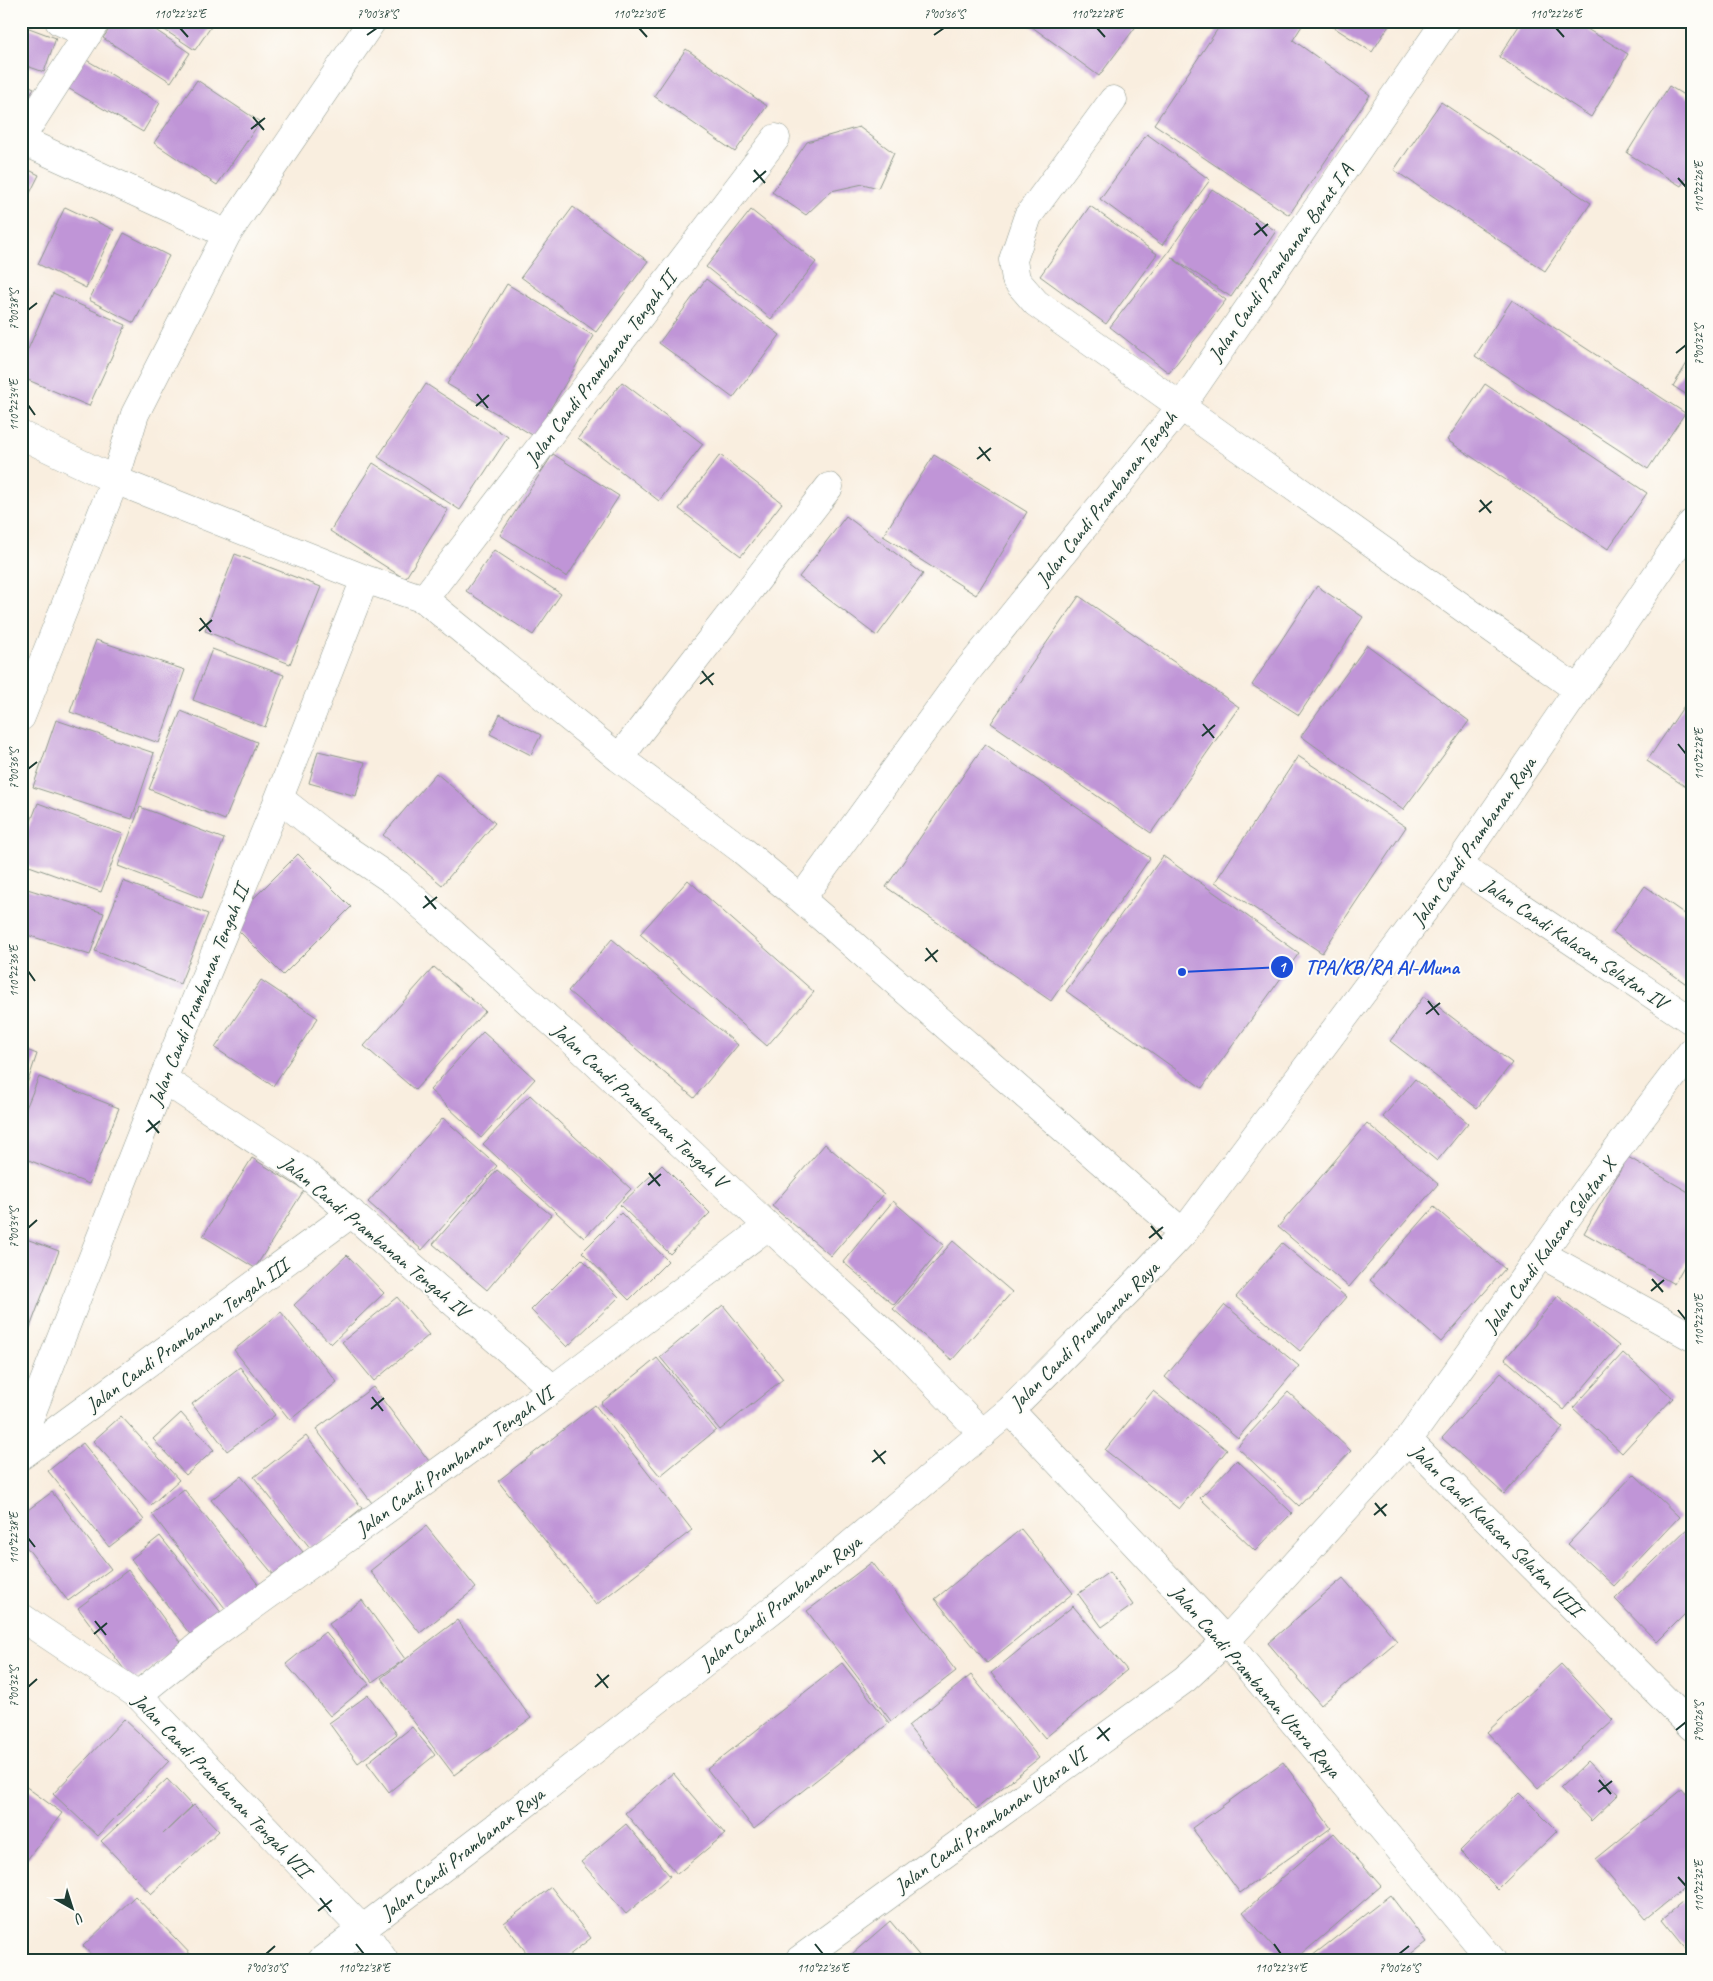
<svg xmlns="http://www.w3.org/2000/svg" width="1713" height="1981" font-family="Caveat,sans-serif">
<rect width="100%" height="100%" fill="#fdfcf7"/>
<filter id="ink" filterUnits="userSpaceOnUse"><feTurbulence type="fractalNoise" baseFrequency=".02" numOctaves="2"/><feDisplacementMap in="SourceGraphic" scale="10" xChannelSelector="R" yChannelSelector="G"/><feConvolveMatrix kernelMatrix="1 2 1 2 8 2 1 2 1" color-interpolation-filters="sRGB"/></filter>
<filter id="wash" filterUnits="userSpaceOnUse"><feTurbulence type="fractalNoise" baseFrequency=".0096" numOctaves="4" result="noise"/><feDisplacementMap in="SourceGraphic" scale="20" xChannelSelector="R" yChannelSelector="G"/><feGaussianBlur stdDeviation="1.12" result="paint"/><feColorMatrix in="noise" values="0 0 0 0 0 0 0 0 0 0 0 0 0 0 0 0 0 1.4 0 .05"/><feComposite in="paint" operator="in"/></filter>
<g filter="url(#wash)">
<rect width="100%" height="100%" fill="#f9eedf"/>
<g id="blocks">
<path fill="#c095d7" d="M115 21H142L190 53 171 82 103 38Z
M151 21H215L195 50Z
M1024 21H1140L1099 76Z
M1223 21H1305L1293 40 1370 95 1289 215 1154 124Z
M1324 21H1392L1372 52Z
M1522 21H1574L1628 54 1591 117 1499 57Z
M21 25 56 38 44 72 21 64Z
M686 49 767 106 735 152 654 96Z
M83 58 160 103 143 132 66 87Z
M197 80 260 122 217 185 154 143Z
M21 82 34 88 21 109Z
M1669 86 1692 100V169L1681 186 1627 153Z
M1441 102 1591 203 1545 271 1394 170Z
M859 127 894 153 878 188 863 184 831 191 806 215 772 192 807 142Z
M1147 134 1210 180 1162 245 1100 199Z
M21 166 39 175 21 211Z
M1212 189 1276 231 1231 297 1171 257 1226 300 1169 373 1110 327 1167 254Z
M1090 206 1157 254 1106 324 1040 276Z
M65 207 114 230 86 288 38 264Z
M573 207 648 261 596 332 521 277Z
M751 210 816 262 771 319 706 267Z
M124 233 169 256 134 323 89 300Z
M706 279 780 335 733 398 659 343Z
M507 284 594 336 534 436 447 384Z
M21 285 28 287 21 304Z
M53 293 126 325 89 406 21 377V365Z
M1512 300 1685 413 1648 469 1475 356Z
M1692 355V398L1673 386Z
M622 382 703 444 659 501 578 438Z
M426 384 508 437 460 510 378 457Z
M1485 384 1647 493 1608 549 1447 440Z
M553 454 619 496 567 577 500 535Z
M720 455 782 503 741 556 679 509Z
M934 455 1027 512 976 595 883 536Z
M373 463 448 510 405 579 330 531Z
M846 516 923 574 877 636 799 577Z
M494 550 561 594 533 635 466 591Z
M235 554 321 587 290 664 205 631Z
M1317 586 1363 617 1299 715 1252 685Z
M1079 596 1239 707 1151 833 991 723Z
M96 640 185 670 159 743 70 712Z
M1367 645 1469 721 1403 810 1301 736Z
M212 649 284 675 265 727 193 700Z
M1692 694V791L1647 761Z
M181 711 257 742 225 820 149 789Z
M500 714 541 735 531 755 490 734Z
M56 720 154 753 132 819 33 787Z
M985 744 1150 858 1051 1001 886 887Z
M318 751 365 762 356 796 309 783Z
M1298 756 1406 827 1322 953 1215 882Z
M436 773 495 823 442 885 383 835Z
M38 803 123 834 101 892 21 863V847Z
M140 807 224 839 202 898 118 866Z
M298 854 351 907 283 975 230 922Z
M1163 856 1299 953 1202 1088 1066 991Z
M688 880 814 992 767 1046 640 934Z
M123 881 208 914 180 984 95 951Z
M1645 886 1692 919V988L1613 932Z
M21 887 104 913 90 955 21 933Z
M612 939 738 1045 694 1098 568 991Z
M434 967 485 1011 415 1090 364 1046Z
M261 980 318 1018 273 1086 215 1048Z
M1424 996 1512 1063 1477 1108 1390 1041Z
M483 1032 535 1079 481 1138 430 1090Z
M21 1048 37 1054 22 1099H21Z
M39 1077 119 1108 89 1184 21 1157V1120Z
M1415 1079 1468 1123 1437 1161 1383 1117Z
M530 1095 631 1189 584 1238 483 1144Z
M443 1118 497 1166 422 1250 368 1202Z
M1367 1123 1438 1184 1349 1287 1278 1227Z
M825 1144 884 1194 831 1256 772 1206Z
M1628 1157 1692 1194V1252L1674 1284 1584 1233Z
M252 1158 304 1190 255 1268 203 1236Z
M662 1165 710 1213 670 1254 620 1205Z
M497 1170 551 1215 487 1290 433 1244Z
M893 1201 944 1245 894 1305 843 1262Z
M1434 1207 1505 1269 1441 1342 1370 1280Z
M621 1213 668 1261 629 1300 582 1252Z
M21 1237 59 1251 21 1351Z
M953 1241 1012 1292 952 1360 893 1309Z
M1282 1243 1346 1297 1300 1351 1236 1297Z
M347 1255 384 1293 331 1344 294 1305Z
M582 1259 619 1297 567 1347 531 1310Z
M1558 1296 1619 1346 1564 1410 1505 1359Z
M397 1297 429 1335 374 1381 342 1342Z
M723 1305 783 1379 720 1430 660 1357Z
M1225 1305 1299 1366 1238 1438 1165 1377Z
M281 1312 337 1382 290 1420 234 1350Z
M1623 1353 1673 1398 1622 1453 1573 1408Z
M657 1358 716 1430 660 1476 601 1403Z
M240 1367 275 1415 227 1451 192 1404Z
M1501 1373 1563 1428 1504 1494 1442 1438Z
M373 1387 429 1461 372 1503 316 1429Z
M1153 1391 1227 1450 1179 1509 1105 1450Z
M1288 1392 1351 1451 1299 1506 1237 1447Z
M595 1405 692 1530 596 1605 498 1481Z
M181 1413 214 1450 186 1475 153 1439Z
M121 1416 179 1480 151 1505 93 1441Z
M306 1436 362 1508 311 1549 254 1477Z
M83 1443 144 1520 109 1547 48 1471Z
M1237 1460 1292 1513 1255 1551 1200 1498Z
M1634 1474 1679 1517 1614 1586 1568 1544Z
M241 1476 303 1552 274 1575 211 1500Z
M184 1489 260 1587 228 1612 152 1514Z
M52 1492 111 1569 68 1601 21 1540V1515Z
M1692 1524V1607L1657 1642 1615 1599Z
M426 1526 476 1588 420 1633 370 1571Z
M1021 1529 1073 1593 987 1663 935 1599Z
M160 1536 223 1615 193 1638 131 1559Z
M872 1562 956 1671 891 1721 807 1611Z
M128 1570 183 1645 133 1681 78 1608Z
M1109 1572 1133 1605 1102 1627 1078 1594Z
M1343 1578 1397 1641 1321 1705 1268 1643Z
M362 1600 405 1659 372 1682 329 1624Z
M1073 1606 1127 1670 1045 1738 991 1673Z
M457 1620 531 1718 454 1775 381 1678Z
M325 1632 369 1684 330 1716 286 1664Z
M842 1663 889 1723 754 1829 707 1769Z
M1561 1664 1613 1720 1538 1788 1487 1732Z
M971 1675 1039 1758 976 1809 908 1726Z
M368 1695 397 1734 358 1763 329 1723Z
M124 1719 169 1761 98 1836 53 1794Z
M412 1727 435 1755 389 1792 367 1763Z
M1588 1761 1619 1794 1591 1821 1560 1788Z
M1283 1762 1331 1828 1240 1893 1192 1828Z
M673 1773 725 1834 677 1874 625 1813Z
M167 1779 192 1806 163 1834 194 1805 219 1831 151 1894 101 1841Z
M21 1783 62 1813 21 1868Z
M1682 1789 1692 1801V1882L1646 1919 1596 1859Z
M1519 1793 1557 1831 1498 1889 1460 1851Z
M626 1824 670 1876 626 1914 581 1862Z
M1334 1833 1381 1886 1295 1960H1285L1243 1912Z
M551 1887 591 1938 563 1960H532L504 1923Z
M1390 1895 1426 1942 1403 1960H1315L1312 1956Z
M1692 1895V1956L1662 1919Z
M135 1896 196 1960H96L83 1946Z
M890 1921 923 1960H845Z"/>
</g>
</g>
<g filter="url(#ink)">
<use href="#blocks" fill-opacity="0" stroke="#8c968a" stroke-width="1"/>
<g fill="none" stroke-linecap="round" stroke-linejoin="round">
<defs>
<path id="minor" d="M59 21 88 34
M1113 100 1028 216 1013 260 1016 280 1036 303 1578 690
M21 138 96 21
M21 140 227 234
M21 435 115 480 365 579 424 599 619 758 742 850 801 899 1183 1233
M424 599 776 138
M21 717 115 480 135 414 227 234 372 21
M619 758 829 487
M279 798 327 836 398 884 575 1043 768 1226 900 1347 983 1434
M1458 865 1692 1021
M801 899 964 675 1180 408 1446 21
M163 1079 304 1172 553 1389
M1541 1254 1692 1337
M1010 1410 1226 1641 1492 1960
M21 1440 163 1079 279 798 365 579
M1408 1440 1692 1727
M21 1456 352 1213
M21 1617 138 1695 363 1930 384 1960
M138 1695 203 1642 553 1389 768 1226
M322 1960 505 1820 786 1599 1010 1410 1132 1287 1183 1233 1458 865 1692 523
M799 1960 1185 1679 1226 1641 1408 1440 1586 1191 1692 1051"/>
</defs>
<use href="#minor" stroke="#8c968a" stroke-width="29"/>
<use href="#minor" stroke="#fff" stroke-width="28"/>
</g>
</g>
<path fill="none" stroke="#1f3d34" stroke-width="2" d="M180 28 188 37M639 28 647 37M1097 28 1105 37M1556 28 1564 37M367 35 377 28M934 35 944 28M253 117 264 130M251 129 265 118M754 170 765 183M1678 178 1686 187M753 182 766 171M1256 223 1267 236M1254 235 1268 224M28 310 37 303M1676 353 1686 345M477 394 488 408M28 405 35 415M476 406 489 395M979 447 990 461M977 459 991 448M1480 500 1491 513M1479 512 1492 501M200 618 211 632M199 631 212 620M702 671 713 685M700 684 714 673M1203 724 1214 738M1202 736 1215 725M1678 744 1686 754M28 769 37 762M425 896 436 909M423 908 437 897M926 948 937 962M925 961 938 950M28 971 35 981M1428 1001 1439 1015M1426 1014 1440 1003M148 1120 159 1133M146 1132 160 1121M649 1173 660 1186M648 1185 661 1174M1151 1226 1162 1239M28 1228 37 1220M1149 1238 1163 1227M1652 1279 1663 1292M1651 1291 1664 1280M1678 1310 1686 1320M372 1397 383 1411M371 1409 384 1398M874 1450 885 1464M872 1462 886 1451M1375 1503 1386 1516M1374 1515 1387 1504M28 1538 35 1547M95 1621 106 1635M94 1634 107 1623M597 1674 608 1688M28 1687 37 1679M595 1687 609 1675M1098 1727 1109 1741M1676 1730 1686 1722M1097 1739 1110 1728M1599 1780 1611 1794M1598 1792 1612 1781M1678 1877 1686 1886M320 1898 331 1912M318 1911 332 1900M356 1944 364 1954M815 1944 823 1954M1274 1944 1281 1954M266 1954 275 1946M1399 1954 1409 1946"/>
<g text-anchor="middle" stroke-width="4" stroke-linejoin="round" paint-order="stroke">
<g font-size="20" fill="#1f3d34" stroke="#fdfcf7">
<text transform="translate(1280 262) rotate(-55)" y="7">Jalan Candi Prambanan Barat I A</text>
<text transform="translate(600 368) rotate(-53)" y="7">Jalan Candi Prambanan Tengah II</text>
<text transform="translate(1106 498) rotate(-52)" y="7">Jalan Candi Prambanan Tengah</text>
<text transform="translate(1473 841) rotate(-55)" y="7">Jalan Candi Prambanan Raya</text>
<text transform="translate(1575 943) rotate(34)" y="7">Jalan Candi Kalasan Selatan IV</text>
<text transform="translate(198 995) rotate(-68)" y="7">Jalan Candi Prambanan Tengah II</text>
<text transform="translate(640 1105) rotate(43)" y="7">Jalan Candi Prambanan Tengah V</text>
<text transform="translate(375 1236) rotate(40)" y="7">Jalan Candi Prambanan Tengah IV</text>
<text transform="translate(1549 1245) rotate(-54)" y="7">Jalan Candi Kalasan Selatan X</text>
<text transform="translate(187 1335) rotate(-36)" y="7">Jalan Candi Prambanan Tengah III</text>
<text transform="translate(1084 1335) rotate(-45)" y="7">Jalan Candi Prambanan Raya</text>
<text transform="translate(454 1461) rotate(-36)" y="7">Jalan Candi Prambanan Tengah VI</text>
<text transform="translate(1497 1530) rotate(45)" y="7">Jalan Candi Kalasan Selatan VIII</text>
<text transform="translate(780 1602) rotate(-39)" y="7">Jalan Candi Prambanan Raya</text>
<text transform="translate(1256 1681) rotate(49)" y="7">Jalan Candi Prambanan Utara Raya</text>
<text transform="translate(222 1785) rotate(46)" y="7">Jalan Candi Prambanan Tengah VII</text>
<text transform="translate(990 1820) rotate(-36)" y="7">Jalan Candi Prambanan Utara VI</text>
<text transform="translate(462 1853) rotate(-38)" y="7">Jalan Candi Prambanan Raya</text>
</g>
</g>
<path fill="none" stroke="#1d4ed8" stroke-width="2" d="M1182 972L1282 967"/>
<g fill="#1d4ed8" stroke="#fdfcf7" stroke-width="2">
<circle cx="1182" cy="972" r="5"/>
<circle cx="1282" cy="967" r="12"/>
</g>
<g font-size="15" text-anchor="middle" font-weight="bold" fill="#fff">
<text x="1282" y="972">1</text>
</g>
<g font-size="21" text-anchor="middle" font-weight="bold" fill="#1d4ed8" stroke="#fdfcf7" stroke-width="4" stroke-linejoin="round" paint-order="stroke">
<text x="1382" y="974">TPA/KB/RA Al-Muna</text>
</g>
<rect width="1713" height="1981" fill="none" stroke="#fdfcf7" stroke-width="55"/>
<g transform="translate(72 1908) rotate(141)" stroke="#fdfcf7" stroke-width="4" paint-order="stroke">
<path d="M0-4L9 19L0 12L-9 19Z" fill="#1f3d34"/>
<text y="-8" font-size="14" font-weight="bold" text-anchor="middle" fill="#1f3d34">U</text>
</g>
<rect x="28" y="28" width="1658" height="1926" fill="none" stroke="#1f3d34" stroke-width="2"/>
<g font-size="12" text-anchor="middle" fill="#1f3d34">
<text x="180" y="18">110°22'32"E</text>
<text x="377" y="18">7°00'38"S</text>
<text x="639" y="18">110°22'30"E</text>
<text x="944" y="18">7°00'36"S</text>
<text x="1097" y="18">110°22'28"E</text>
<text x="1556" y="18">110°22'26"E</text>
<text transform="translate(1699 187) rotate(-90)" y="4">110°22'26"E</text>
<text transform="translate(14 310) rotate(-90)" y="4">7°00'38"S</text>
<text transform="translate(1699 345) rotate(-90)" y="4">7°00'32"S</text>
<text transform="translate(14 405) rotate(-90)" y="4">110°22'34"E</text>
<text transform="translate(1699 754) rotate(-90)" y="4">110°22'28"E</text>
<text transform="translate(14 769) rotate(-90)" y="4">7°00'36"S</text>
<text transform="translate(14 971) rotate(-90)" y="4">110°22'36"E</text>
<text transform="translate(14 1228) rotate(-90)" y="4">7°00'34"S</text>
<text transform="translate(1699 1320) rotate(-90)" y="4">110°22'30"E</text>
<text transform="translate(14 1538) rotate(-90)" y="4">110°22'38"E</text>
<text transform="translate(14 1687) rotate(-90)" y="4">7°00'32"S</text>
<text transform="translate(1699 1722) rotate(-90)" y="4">7°00'26"S</text>
<text transform="translate(1699 1886) rotate(-90)" y="4">110°22'32"E</text>
<text x="266" y="1972">7°00'30"S</text>
<text x="364" y="1972">110°22'38"E</text>
<text x="823" y="1972">110°22'36"E</text>
<text x="1281" y="1972">110°22'34"E</text>
<text x="1399" y="1972">7°00'26"S</text>
</g>
</svg>
